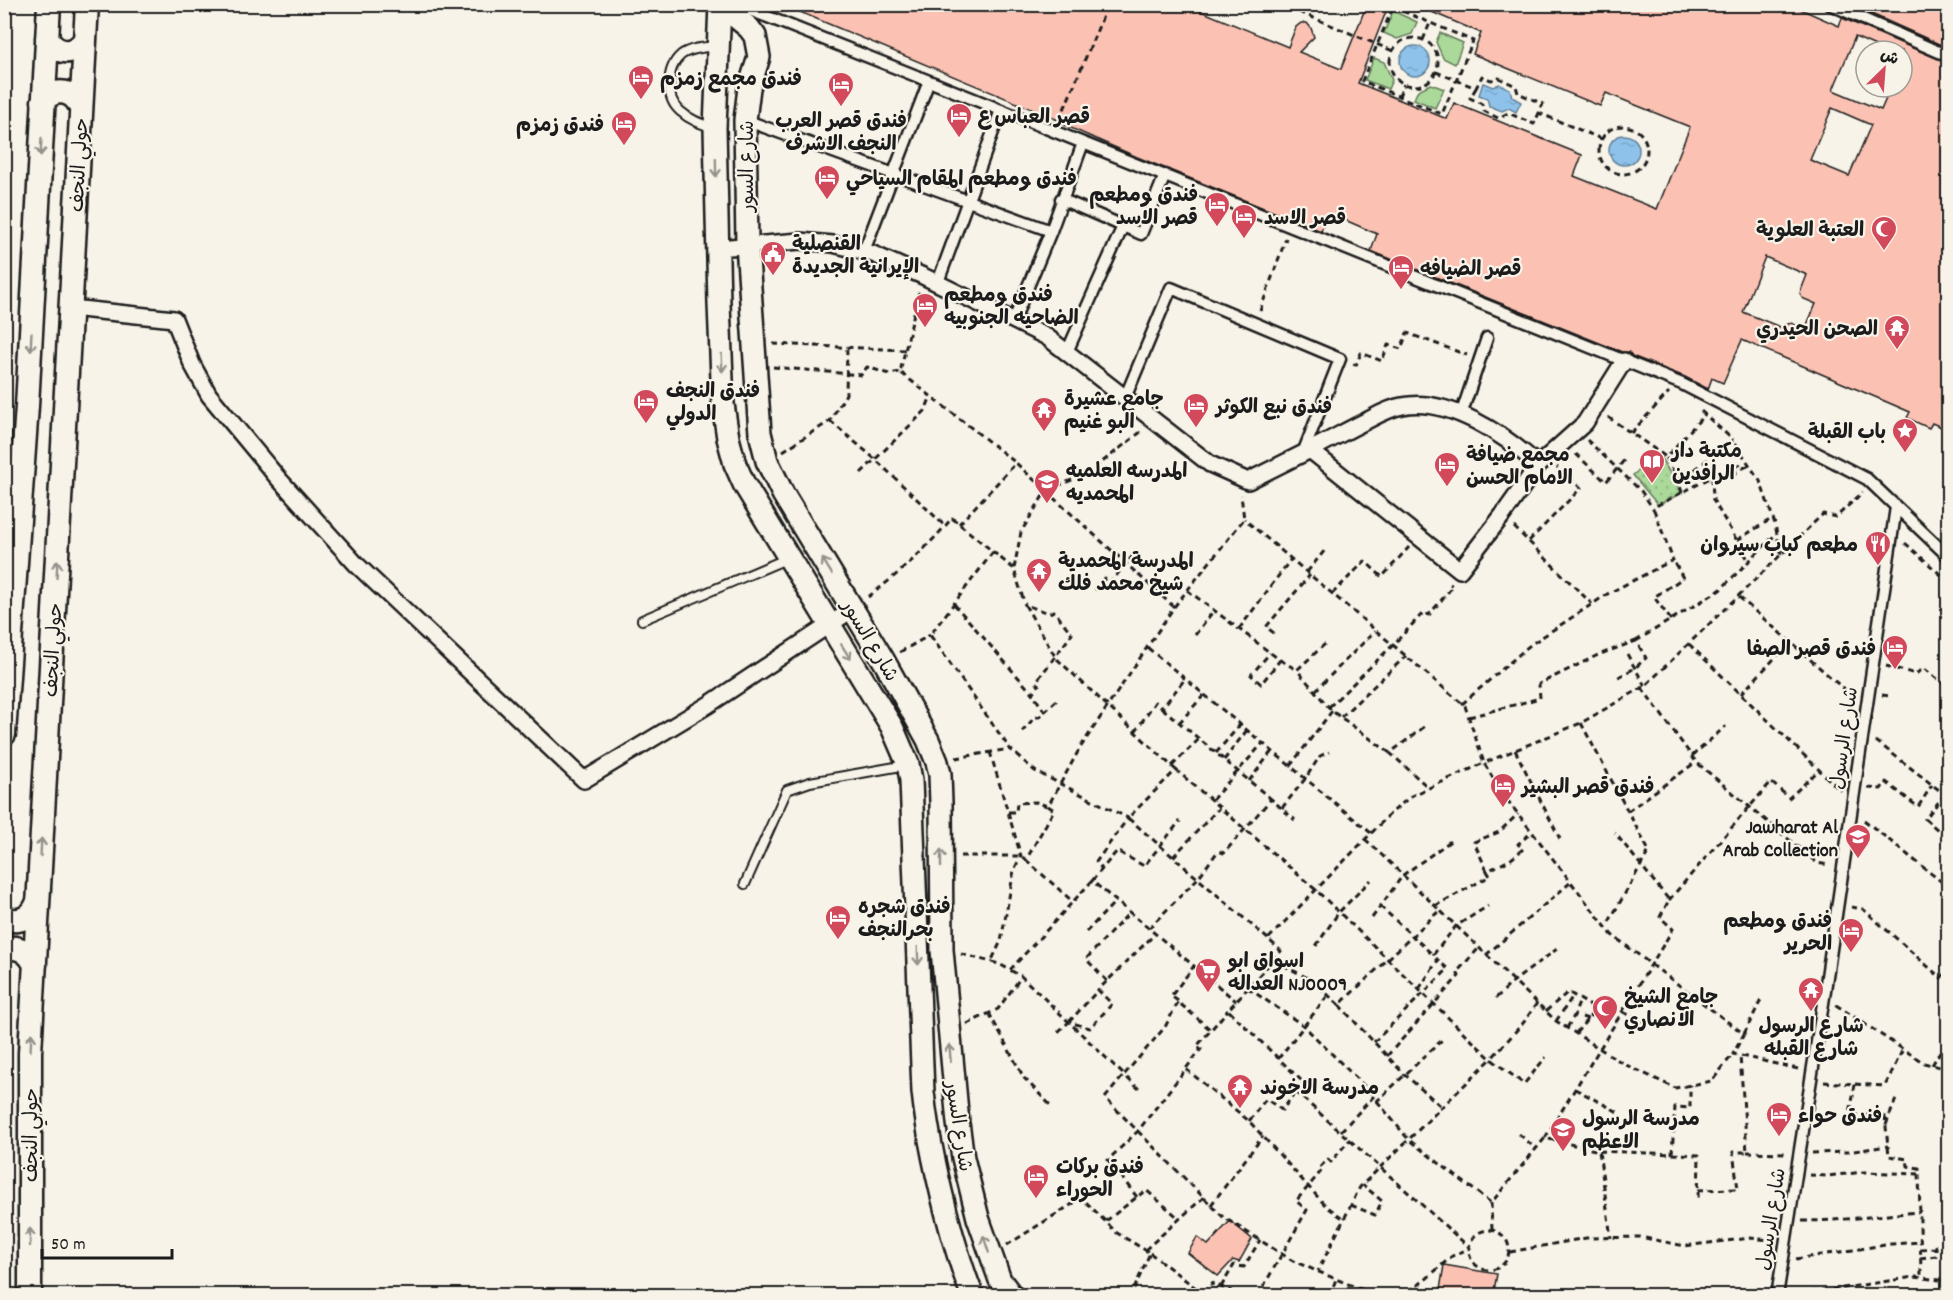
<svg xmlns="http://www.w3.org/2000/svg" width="1953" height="1300" font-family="Dekko,'Playpen Sans Arabic',sans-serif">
<defs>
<pattern id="park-dots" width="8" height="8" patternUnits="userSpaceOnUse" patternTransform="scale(1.5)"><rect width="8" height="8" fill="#aad999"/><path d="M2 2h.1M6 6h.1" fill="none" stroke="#92ba83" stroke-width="1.8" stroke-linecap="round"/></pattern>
<pattern id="water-ripples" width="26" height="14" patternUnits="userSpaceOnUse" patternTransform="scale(1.5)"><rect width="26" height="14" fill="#8ec2eb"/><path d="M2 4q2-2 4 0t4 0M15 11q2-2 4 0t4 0" fill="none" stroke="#7aa6c9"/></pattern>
</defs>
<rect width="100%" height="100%" fill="#f7f3e8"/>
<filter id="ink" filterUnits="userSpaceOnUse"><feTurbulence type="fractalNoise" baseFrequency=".0167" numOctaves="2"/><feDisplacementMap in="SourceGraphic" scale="12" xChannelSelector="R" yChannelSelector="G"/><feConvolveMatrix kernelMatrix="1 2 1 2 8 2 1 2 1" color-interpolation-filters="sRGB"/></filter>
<g filter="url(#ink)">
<path fill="#aad999" stroke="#637a5a" stroke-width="1.5" d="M1393 11 1417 22 1412 34 1397 39 1384 33Z
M1440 33 1463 43 1455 64 1443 58 1436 42Z
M1374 58 1384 62 1392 80 1388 89 1365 80Z
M1431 84 1444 89 1435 108 1414 99 1418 90Z"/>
<path fill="url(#park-dots)" stroke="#637a5a" stroke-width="1.5" d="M1659 455 1682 493 1658 505 1633 475Z"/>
<path fill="url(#water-ripples)" stroke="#608098" stroke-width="1.5" d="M1400 61a15 15 0 1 1 30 0a15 15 0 1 1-30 0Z
M1483 83 1493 87 1499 84 1510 89 1512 97 1521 102 1516 112 1509 108 1502 111 1489 106 1487 98 1479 95Z
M1609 150a15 15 0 1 1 30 0a15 15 0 1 1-30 0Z"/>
<path fill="#fbc2b3" stroke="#1c1c1c" stroke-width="1.5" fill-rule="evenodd" d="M781 4H1184L1288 47 1296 27 1301 23H1307L1311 28 1314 37 1299 52 1341 69 1367 4H1389L1358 83 1447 119 1454 103 1582 155 1574 176 1657 209 1690 127 1606 93 1600 106 1473 54 1481 33 1413 4H1789L1839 26 1842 18 1948 63V430L1932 423 1929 428 1907 418 1910 412 1742 340 1723 383 1712 378 1708 389 1685 377 1632 356 1629 352H1622L1371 251 1377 234 1329 213 1321 231 1137 157 1064 125 1065 123ZM1855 37 1887 51H1902V87H1891L1881 110 1833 90ZM1832 108 1871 125 1849 176 1810 160ZM1765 257 1807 275 1800 293 1802 298 1816 304 1805 329 1791 323 1780 327 1743 312Z
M1849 4H1948V48Z
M1230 1221 1252 1239 1239 1262 1233 1260 1218 1276 1188 1253 1197 1237 1208 1245Z
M1444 1265 1497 1274 1493 1296H1439Z"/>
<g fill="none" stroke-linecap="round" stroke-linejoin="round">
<defs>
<path id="service" d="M714 128C701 124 690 120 680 111 665 98 666 68 681 55 690 48 706 47 717 46
M642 620 786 559
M745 884 787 790 810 782 907 765"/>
<path id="pedestrian" d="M735 4 929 81 864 251
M1829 4 1948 56
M929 81 1682 384 1867 479 1948 556
M745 120 1051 231 1014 320
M1061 199 1123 226 1067 352
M1123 226 1141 234 1165 175
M1051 231 1083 143
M938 282 1001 110
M1125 398 1171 288 1340 359 1303 453
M1461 415 1487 338
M1777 1296 1824 997 1896 507"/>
<path id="minor" d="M718 248 800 241 833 244 873 254 923 276 1047 337 1210 464 1248 481 1310 450 1460 570 1502 516 1538 465 1585 423 1624 361
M71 308 174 319 192 364 209 395 277 477 356 564 584 780 708 705 853 609
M1310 450C1328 441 1346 431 1364 422 1376 416 1389 408 1402 406 1448 396 1506 436 1538 465"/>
<path id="secondary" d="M720 4 749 28 755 36 759 57 749 88 745 120 747 244 760 433 767 461 783 494 884 661 928 740 937 762 940 774 941 803 942 950 958 1123 963 1158 978 1218 1000 1280 1012 1296
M720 4 715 128 719 304 723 404 728 438 735 464 744 484 892 727 908 764 911 780 923 1092C928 1140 939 1187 952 1234 958 1254 964 1276 973 1296"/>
<path id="primary" d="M47 38C56 55 75 56 85 39
M43 101C56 87 75 90 81 109
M4 734 27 406 49 4
M4 918C20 924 33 917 38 901
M4 949C19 945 29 952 35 965
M30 1296V1053L87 4"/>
</defs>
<use href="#service" stroke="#1c1c1c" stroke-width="12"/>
<use href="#pedestrian" stroke="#1c1c1c" stroke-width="15"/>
<use href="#minor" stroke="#1c1c1c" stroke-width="20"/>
<use href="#secondary" stroke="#1c1c1c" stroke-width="26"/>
<use href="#primary" stroke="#1c1c1c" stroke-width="27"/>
<path stroke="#1c1c1c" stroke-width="3" stroke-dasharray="6 4.5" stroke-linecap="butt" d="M1280 4 1393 51
M1393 7 1473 41 1442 114 1362 81Z
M1390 62a24 24 0 1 1 48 0a24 24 0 1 1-48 0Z
M1423 40 1430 23
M1436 72 1476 88 1482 76 1491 80 1499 78 1516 86 1518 93 1543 104 1539 113 1602 139
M1476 88 1470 98 1482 104 1484 111 1498 118 1508 113 1534 124 1539 113
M1399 96 1404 84
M1060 119 1108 4
M1599 150a24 24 0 1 1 48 0a24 24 0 1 1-48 0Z
M919 292 900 372 1016 463
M1260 311 1286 238
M773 344 905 350
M1353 364 1356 365 1361 353 1382 361 1388 345 1401 349 1407 333 1467 355
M773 367 861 375 867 367 889 374 900 372
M1701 411 1733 440
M1608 417 1666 457
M830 421 875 459 945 526
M1631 433 1669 392
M1587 440 1641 491 1654 510
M783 451 830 421 846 394 847 347
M1576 454 1606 482 1626 458
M861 473 925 411 931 396
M1712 477 1713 500 1749 561
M1679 482 1666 457 1705 414
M1682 493 1679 482 1733 440 1760 481 1775 524 1781 555
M959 524 1016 463 1046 491 1088 473 1142 431
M1514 527 1592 604
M1737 540 1773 518
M1529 541 1581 488 1557 467
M1905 543 1948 581
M993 552 930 635 1010 749
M1307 572 1325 550
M1095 590 1105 578 1110 583 1136 552
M1187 590 1280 660 1261 684 1251 675 1270 653
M1332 594 1365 561 1382 577 1409 547
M868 597C899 574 927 548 952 518L1014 569
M1739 597 1853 697
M954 604 1032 693
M1174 607 1244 519 1241 495
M1671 620 1654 597 1683 578 1673 560
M1239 629 1291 559
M1274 633 1266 627 1310 575
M1195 635 1214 610
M1636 641 1720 590 1776 534
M1325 644 1297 670 1332 711 1390 753
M1689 644 1841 791
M1148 648 1371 833
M900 652 930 635
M1627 654 1645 686
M1280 660 1297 670
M1886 666 1916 674 1923 668 1948 687
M1642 688 1696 762 1817 863 1829 865
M1315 691 1375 631
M1741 694 1790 642
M1882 695 1890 696
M1462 704 1530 645 1609 593 1673 560 1654 510 1658 505 1712 477 1736 473 1734 467 1741 464 1743 468 1750 465
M1329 707 1393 645 1423 613 1429 615 1453 586 1450 584
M1162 708 1271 799
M1045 712 1032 693 1039 685 1036 682 1072 634 1054 611 1049 613 1025 605 1056 658 1176 770
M1341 717 1406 656
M1469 717 1540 698 1539 684 1598 655 1636 641 1646 658 1635 668 1615 679
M1179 723 1204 695
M1581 723 1649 851 1606 927
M1424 727 1390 753 1429 788
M1022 732 1035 717H1039L1058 699
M1135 732 1155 702 1162 708 1185 679
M1944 737 1948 741
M1876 741 1948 797
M1515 750 1560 839
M990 752 1021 856 1014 870 1001 941 991 962
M1216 753 1240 725
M1692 756 1726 726
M956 758 1010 749 1035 771 1128 818 1096 862 1102 869
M1224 760 1247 730
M1172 766 1199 739
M1290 766 1332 711
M1249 781 1272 751
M1868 788 1881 789 1886 782 1918 807 1932 785
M1945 794 1925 819 1944 835 1948 828
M1212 800 1263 743
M1282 808 1305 779 1320 756 1329 752
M1628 811 1696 762
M1008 812H1016L1017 803 1036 802 1047 806
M1864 820 1948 887
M1365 839 1556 1021 1624 1064 1675 1088 1712 1081 1733 1054
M960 856H1021L1026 860 1054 810 1048 806 1080 748 1174 607 1046 491 1021 532 1014 569 1025 605
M1173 857 1219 808
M1026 860 1072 901
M1487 871 1474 842 1499 832 1518 814
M1092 881 1117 851 1144 866 1180 821
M1669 900 1771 782 1789 798 1819 770
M1380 906 1433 955
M1435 906 1490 876 1487 871 1510 860 1523 849 1518 844 1532 832
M1851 907 1863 909 1941 978 1948 969
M1372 918 1403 875 1452 840
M1149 928 1198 878 1218 851 1224 853 1271 799 1295 820
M1086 932 1116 901
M1268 939 1128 818 1176 770 1316 890 1491 1059 1360 1187 1318 1271
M1316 946 1339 912 1371 880
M961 954 999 964 1021 976 1124 1075 1105 1098 1223 1217 1293 1261 1336 1279 1368 1292 1389 1294 1410 1290 1424 1281 1452 1256 1470 1248 1296 1092 1304 1083 1228 1010 1281 951 1268 939 1390 814 1411 796 1484 763 1465 706 1244 519
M1486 955 1571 882
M1274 960 1313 981 1339 1005 1440 910
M1010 970 1092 881 1236 1001
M1107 981 1086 959 1130 912
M1248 988 1304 1026 1374 1096
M1419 989 1438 960 1433 955 1456 926 1488 906
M1496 998 1514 981 1557 949
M1178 1001 1171 996 1194 966
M1537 1003 1524 1022 1491 1059 1524 1084 1546 1057
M1339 1005 1404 1074 1442 1107
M1836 1005 1924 1063 1948 1069
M1546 1011 1568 992 1617 1022
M1623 1012 1649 1024
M989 1013 1024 1078 1053 1108
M1582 1017 1588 1019
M1556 1021 1573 996
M1069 1022 1098 990
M967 1024 998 1009 1021 977
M1567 1028 1574 1016 1580 1000
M1058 1032 1069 1022 1090 1028 1112 1004 1098 990 1155 934
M1576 1033 1596 1009
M1744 1034 1761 1000
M1374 1042 1448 969 1438 960
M1387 1056 1459 976 1457 972 1479 948
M1278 1059 1329 994
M1932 1065 1948 1039
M1186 1069 1249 1121 1326 1206 1344 1219
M1798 1069 1733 1054 1744 1034 1612 935 1501 792 1484 763 1581 723 1645 686 1823 514 1836 517 1863 492
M1824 1082 1855 1084 1850 1114 1885 1117 1889 1156 1907 1159 1908 1166 1919 1168 1921 1277
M1855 1084 1885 1086 1903 1049
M1139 1089 1124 1075 1165 1027 1178 1002 1211 1030
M1575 1089 1620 1113
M1377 1101 1409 1140 1491 1203
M1249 1121 1266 1099 1282 1110 1296 1092
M1886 1125 1896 1099
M1341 1131 1374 1096 1377 1101 1442 1040
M1519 1134 1536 1149
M1545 1138 1673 929 1660 917 1669 900 1615 833
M1599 1151 1699 1155 1698 1201
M1747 1152 1787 1153
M1812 1153 1847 1152 1888 1146
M1672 1154 1675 1107 1690 1108V1085
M1809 1175 1827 1176 1864 1172 1919 1174
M1698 1190 1738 1189 1733 1152H1747L1740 1056
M1137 1197 1108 1160 1138 1131 1201 1049 1197 1046 1228 1010
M1211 1205 1263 1136
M1351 1205 1375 1215 1382 1201 1363 1185
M1106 1221 1146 1190 1180 1219
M1802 1221C1841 1221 1881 1215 1920 1212
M1469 1250a20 20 0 1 1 40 0a20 20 0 1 1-40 0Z
M1492 1230 1491 1203 1545 1138 1599 1151 1611 1238
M1007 1245 1082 1198 1117 1233 1150 1253 1131 1296
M1920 1249 1936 1248
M1145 1250 1204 1197
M1510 1252 1586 1238 1640 1237 1685 1246 1750 1238 1771 1240
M1150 1253 1201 1292 1200 1296
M1920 1258 1936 1256V1246L1942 1245 1943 1237H1948
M1796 1259 1891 1244 1920 1242
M1221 1287 1234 1265 1244 1267 1260 1240
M1790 1294 1818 1292 1914 1277 1948 1281
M1207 1296 1212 1283 1231 1291 1229 1296
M1258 1296 1307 1210 1296 1201 1323 1169 1321 1166 1328 1159 1331 1162 1350 1139
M1330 1296 1336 1279"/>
<use href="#service" stroke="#f7f3e8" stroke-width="8"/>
<use href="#pedestrian" stroke="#f7f3e8" stroke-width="10"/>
<use href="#minor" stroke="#f7f3e8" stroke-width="15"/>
<use href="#secondary" stroke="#f7f3e8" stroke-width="21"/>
<use href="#primary" stroke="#f7f3e8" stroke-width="22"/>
</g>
<defs><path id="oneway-shaft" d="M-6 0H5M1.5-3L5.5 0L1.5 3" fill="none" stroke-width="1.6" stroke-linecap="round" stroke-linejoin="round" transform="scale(1.5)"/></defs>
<g stroke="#94928c">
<use href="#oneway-shaft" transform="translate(41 147) rotate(93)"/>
<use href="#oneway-shaft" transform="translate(716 168) rotate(89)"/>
<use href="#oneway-shaft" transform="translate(31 342) rotate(93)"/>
<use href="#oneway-shaft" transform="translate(722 363) rotate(88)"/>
<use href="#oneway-shaft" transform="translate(827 566) rotate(-121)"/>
<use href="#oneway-shaft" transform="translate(57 569) rotate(-87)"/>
<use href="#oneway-shaft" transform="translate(846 652) rotate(58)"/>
<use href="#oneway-shaft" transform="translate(41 847) rotate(-87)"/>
<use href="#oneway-shaft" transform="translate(941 858) rotate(-90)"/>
<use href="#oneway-shaft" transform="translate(918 956) rotate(88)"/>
<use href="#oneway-shaft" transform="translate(31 1042) rotate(-87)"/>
<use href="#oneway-shaft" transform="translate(950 1053) rotate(-95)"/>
<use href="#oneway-shaft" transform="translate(30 1237) rotate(-90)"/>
<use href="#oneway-shaft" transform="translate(986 1244) rotate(-108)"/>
</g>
</g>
<defs>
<symbol id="hotel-pin" viewBox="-11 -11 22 30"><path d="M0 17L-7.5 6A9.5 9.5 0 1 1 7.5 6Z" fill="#d1495b" stroke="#f7f3e8"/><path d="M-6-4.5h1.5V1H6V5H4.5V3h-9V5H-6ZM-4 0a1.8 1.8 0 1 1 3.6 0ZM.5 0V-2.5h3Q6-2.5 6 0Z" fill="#fff"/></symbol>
<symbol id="mosque-pin" viewBox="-11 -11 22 30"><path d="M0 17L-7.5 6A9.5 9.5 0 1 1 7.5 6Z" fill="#d1495b" stroke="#f7f3e8"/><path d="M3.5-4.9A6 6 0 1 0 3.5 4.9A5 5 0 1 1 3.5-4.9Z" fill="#fff"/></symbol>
<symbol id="civic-pin" viewBox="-11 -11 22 30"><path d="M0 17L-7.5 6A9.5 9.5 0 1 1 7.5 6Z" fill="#d1495b" stroke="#f7f3e8"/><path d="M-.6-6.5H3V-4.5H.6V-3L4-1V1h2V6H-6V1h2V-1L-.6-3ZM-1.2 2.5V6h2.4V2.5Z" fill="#fff"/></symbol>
<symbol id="temple-pin" viewBox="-11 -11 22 30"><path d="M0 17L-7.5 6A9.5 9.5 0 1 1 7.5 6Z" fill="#d1495b" stroke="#f7f3e8"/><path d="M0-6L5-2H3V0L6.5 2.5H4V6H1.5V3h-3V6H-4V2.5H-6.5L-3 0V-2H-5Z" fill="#fff"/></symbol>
<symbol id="sight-pin" viewBox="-11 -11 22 30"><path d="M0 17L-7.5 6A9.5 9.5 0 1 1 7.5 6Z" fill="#d1495b" stroke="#f7f3e8"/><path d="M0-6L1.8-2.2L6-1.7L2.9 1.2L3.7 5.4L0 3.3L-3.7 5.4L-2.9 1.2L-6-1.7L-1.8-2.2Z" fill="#fff"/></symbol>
<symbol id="library-pin" viewBox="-11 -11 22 30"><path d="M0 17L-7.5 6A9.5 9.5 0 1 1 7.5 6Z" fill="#d1495b" stroke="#f7f3e8"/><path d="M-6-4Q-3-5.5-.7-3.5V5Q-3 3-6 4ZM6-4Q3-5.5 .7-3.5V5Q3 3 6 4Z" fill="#fff"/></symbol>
<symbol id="school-pin" viewBox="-11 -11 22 30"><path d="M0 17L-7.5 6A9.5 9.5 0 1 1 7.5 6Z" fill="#d1495b" stroke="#f7f3e8"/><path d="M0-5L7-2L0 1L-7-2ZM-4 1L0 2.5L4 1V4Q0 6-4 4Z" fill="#fff"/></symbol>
<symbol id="restaurant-pin" viewBox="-11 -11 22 30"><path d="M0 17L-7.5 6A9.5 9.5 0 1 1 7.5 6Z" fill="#d1495b" stroke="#f7f3e8"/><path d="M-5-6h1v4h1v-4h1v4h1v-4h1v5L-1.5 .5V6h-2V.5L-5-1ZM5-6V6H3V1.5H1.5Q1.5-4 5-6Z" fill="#fff"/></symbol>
<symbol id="university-pin" viewBox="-11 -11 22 30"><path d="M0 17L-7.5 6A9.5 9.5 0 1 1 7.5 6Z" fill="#d1495b" stroke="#f7f3e8"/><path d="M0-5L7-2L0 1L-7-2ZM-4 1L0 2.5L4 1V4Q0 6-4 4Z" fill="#fff"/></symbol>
<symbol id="supermarket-pin" viewBox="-11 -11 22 30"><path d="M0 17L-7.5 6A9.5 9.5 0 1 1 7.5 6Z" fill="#d1495b" stroke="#f7f3e8"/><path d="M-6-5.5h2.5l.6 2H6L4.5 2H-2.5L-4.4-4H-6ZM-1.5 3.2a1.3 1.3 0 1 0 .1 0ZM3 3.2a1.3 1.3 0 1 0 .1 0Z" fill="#fff"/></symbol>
</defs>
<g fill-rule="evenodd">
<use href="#hotel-pin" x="626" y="63" width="30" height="40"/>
<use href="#hotel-pin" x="826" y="70" width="30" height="40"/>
<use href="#hotel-pin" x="944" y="101" width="30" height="40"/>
<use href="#hotel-pin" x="609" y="109" width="30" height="40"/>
<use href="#hotel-pin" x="812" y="163" width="30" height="40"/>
<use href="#hotel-pin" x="1202" y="190" width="30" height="40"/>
<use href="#hotel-pin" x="1229" y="202" width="30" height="40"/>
<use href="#mosque-pin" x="1869" y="214" width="30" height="40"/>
<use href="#civic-pin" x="758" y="239" width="30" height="40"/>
<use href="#hotel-pin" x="1386" y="253" width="30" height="40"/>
<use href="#hotel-pin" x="910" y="291" width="30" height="40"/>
<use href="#temple-pin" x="1882" y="313" width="30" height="40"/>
<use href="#hotel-pin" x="631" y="387" width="30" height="40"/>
<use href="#hotel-pin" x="1181" y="391" width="30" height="40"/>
<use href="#temple-pin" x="1029" y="395" width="30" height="40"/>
<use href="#sight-pin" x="1890" y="416" width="30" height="40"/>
<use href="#library-pin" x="1637" y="447" width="30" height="40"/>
<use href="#hotel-pin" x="1432" y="450" width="30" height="40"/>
<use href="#school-pin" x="1032" y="467" width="30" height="40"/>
<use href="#restaurant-pin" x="1863" y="529" width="30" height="40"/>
<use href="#temple-pin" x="1024" y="556" width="30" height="40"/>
<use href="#hotel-pin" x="1880" y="633" width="30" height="40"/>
<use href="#hotel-pin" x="1488" y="771" width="30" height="40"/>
<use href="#university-pin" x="1843" y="822" width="30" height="40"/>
<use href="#hotel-pin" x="823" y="903" width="30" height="40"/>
<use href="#hotel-pin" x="1836" y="916" width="30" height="40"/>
<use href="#supermarket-pin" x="1193" y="956" width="30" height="40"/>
<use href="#temple-pin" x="1796" y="975" width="30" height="40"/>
<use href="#mosque-pin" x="1590" y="993" width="30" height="40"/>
<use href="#temple-pin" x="1225" y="1072" width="30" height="40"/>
<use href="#hotel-pin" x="1764" y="1100" width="30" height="40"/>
<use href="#school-pin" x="1548" y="1115" width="30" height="40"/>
<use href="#hotel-pin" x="1021" y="1162" width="30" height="40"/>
</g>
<g text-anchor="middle" stroke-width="4.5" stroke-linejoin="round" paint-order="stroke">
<g font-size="20" font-weight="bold" fill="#1c1c1c" stroke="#f7f3e8" text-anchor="start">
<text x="660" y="85">فندق مجمع زمزم</text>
<text x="978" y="123">قصر العباس ع</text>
<text x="841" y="127" text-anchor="middle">فندق قصر العرب<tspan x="841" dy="23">النجف الاشرف</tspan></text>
<text x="604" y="131" text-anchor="end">فندق زمزم</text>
<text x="846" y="185">فندق ومطعم المقام السياحي</text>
<text x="1198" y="201" text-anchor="end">فندق ومطعم<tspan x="1198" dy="23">قصر الاسد</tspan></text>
<text x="1264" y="224">قصر الاسد</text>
<text x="1864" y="236" text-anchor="end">العتبة العلوية</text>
<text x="792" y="250">القنصلية<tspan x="792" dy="23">الإيرانية الجديدة</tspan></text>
<text x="1420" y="275">قصر الضيافه</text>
<text x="944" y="301">فندق ومطعم<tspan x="944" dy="23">الضاحيه الجنوبيه</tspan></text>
<text x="1878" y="335" text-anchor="end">الصحن الحيدري</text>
<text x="666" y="397">فندق النجف<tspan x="666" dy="23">الدولي</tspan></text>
<text x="1064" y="405">جامع عشيرة<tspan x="1064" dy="23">البو غنيم</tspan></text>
<text x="1216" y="413">فندق نبع الكوثر</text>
<text x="1886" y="438" text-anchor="end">باب القبلة</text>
<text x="1672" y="457">مكتبة دار<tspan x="1672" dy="23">الرافدين</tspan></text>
<text x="1466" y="461">مجمع ضيافة<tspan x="1466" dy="23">الامام الحسن</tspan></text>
<text x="1066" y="477">المدرسه العلمیه<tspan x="1066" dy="23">المحمدیه</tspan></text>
<text x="1858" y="551" text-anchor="end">مطعم كباب سيروان</text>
<text x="1058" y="567">المدرسة المحمدية<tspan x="1058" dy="23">شيخ محمد فلك</tspan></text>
<text x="1876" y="655" text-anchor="end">فندق قصر الصفا</text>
<text x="1522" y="793">فندق قصر البشير</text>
<text x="1838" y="833" text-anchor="end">Jawharat Al<tspan x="1838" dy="23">Arab Collection</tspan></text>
<text x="858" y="913">فندق شجره<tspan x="858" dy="23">بحرالنجف</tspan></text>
<text x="1832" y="927" text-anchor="end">فندق ومطعم<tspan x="1832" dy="23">الحرير</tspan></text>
<text x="1228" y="967">اسواق ابو<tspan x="1228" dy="23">العداله NJ0009</tspan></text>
<text x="1624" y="1003">جامع الشيخ<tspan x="1624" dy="23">الانصاري</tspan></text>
<text x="1811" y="1032" text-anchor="middle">شارع الرسول<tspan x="1811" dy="23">شارع القبله</tspan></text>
<text x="1260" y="1094">مدرسة الاخوند</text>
<text x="1798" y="1122">فندق حواء</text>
<text x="1582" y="1125">مدرسة الرسول<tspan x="1582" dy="23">الاعظم</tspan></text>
<text x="1056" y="1173">فندق بركات<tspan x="1056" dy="23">الحوراء</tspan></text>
</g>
<g font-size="20" fill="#1c1c1c" stroke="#f7f3e8">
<text transform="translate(78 165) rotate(-87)" y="7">حولي النجف</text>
<text transform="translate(746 166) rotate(-90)" y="7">شارع السور</text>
<text transform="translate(871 640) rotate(59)" y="7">شارع السور</text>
<text transform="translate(52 650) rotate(-87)" y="7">حولي النجف</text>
<text transform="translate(1843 738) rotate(-82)" y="7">شارع الرسول</text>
<text transform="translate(960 1126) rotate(81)" y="7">شارع السور</text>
<text transform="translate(30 1135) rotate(-90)" y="7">حولي النجف</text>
<text transform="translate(1770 1219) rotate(-81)" y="7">شارع الرسول</text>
</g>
</g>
<rect width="1953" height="1300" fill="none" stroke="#f7f3e8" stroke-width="24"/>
<rect x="12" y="12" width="1929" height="1276" fill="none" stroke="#1c1c1c" stroke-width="2" filter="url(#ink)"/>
<g transform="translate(1884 69) rotate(25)"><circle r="28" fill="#f7f3e8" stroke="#9f9d96" stroke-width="1.5"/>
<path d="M0-4.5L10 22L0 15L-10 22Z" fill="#d1495b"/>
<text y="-9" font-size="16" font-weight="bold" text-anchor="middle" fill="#1c1c1c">ش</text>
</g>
<path d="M42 1249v9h130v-9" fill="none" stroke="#1c1c1c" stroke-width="3"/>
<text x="51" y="1249" font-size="18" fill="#1c1c1c" stroke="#f7f3e8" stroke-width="4.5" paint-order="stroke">50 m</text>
</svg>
